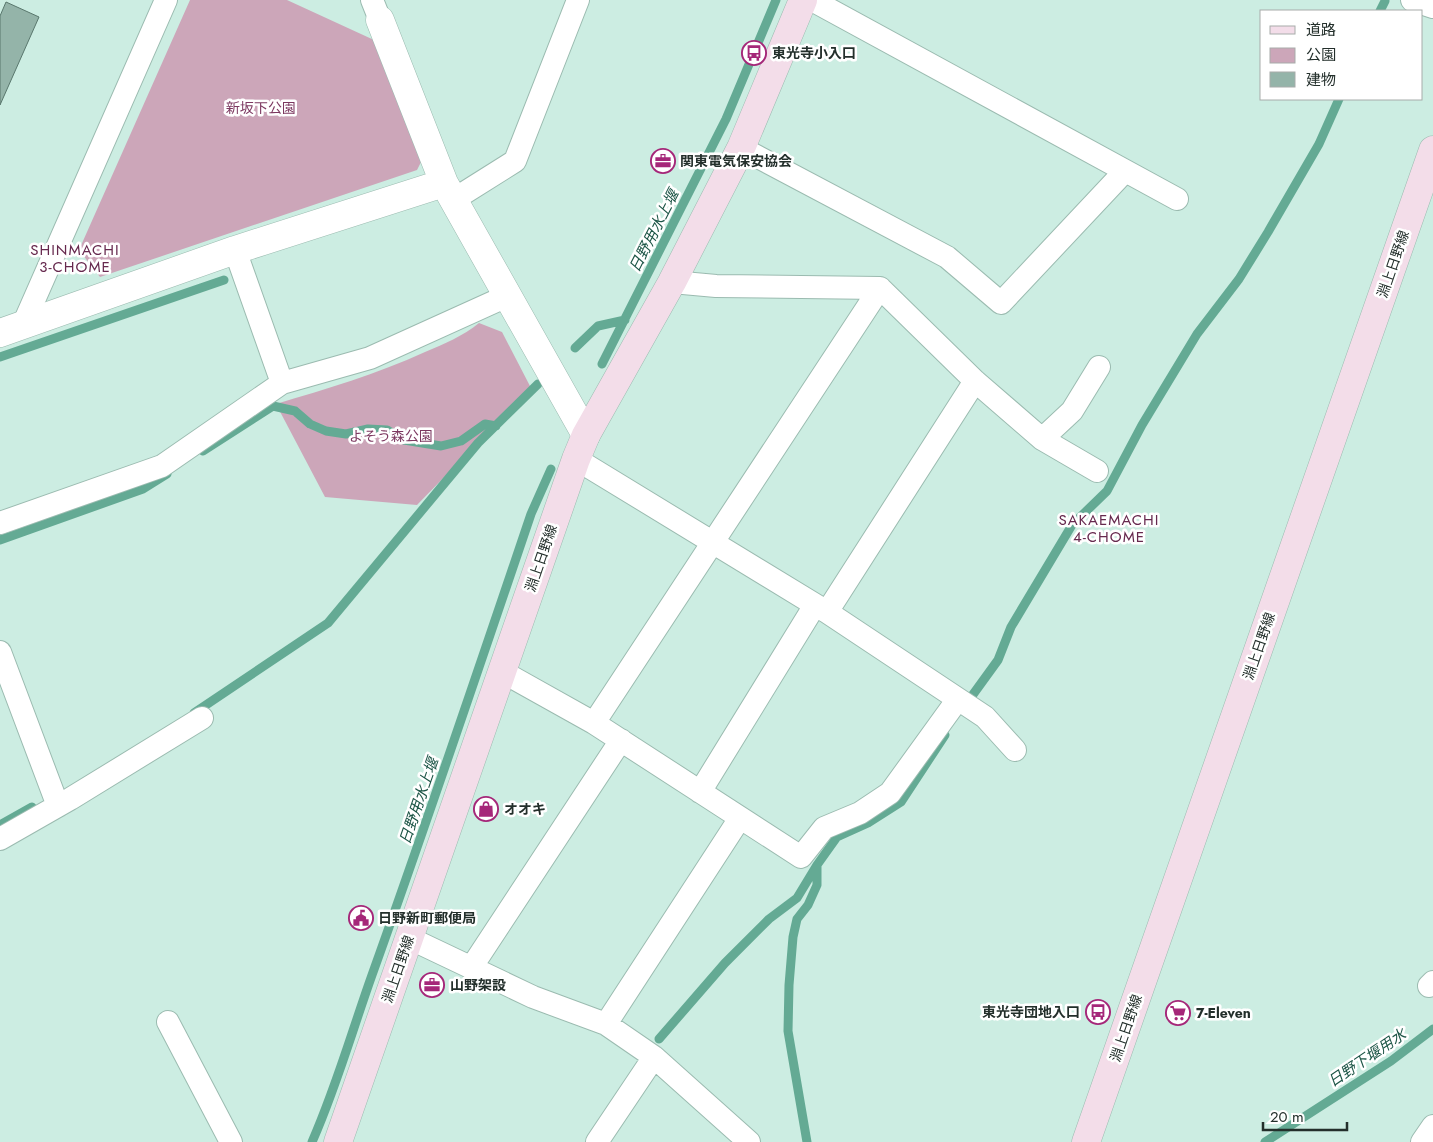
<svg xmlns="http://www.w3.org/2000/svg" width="1433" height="1142" font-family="Jost,'Noto Sans JP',sans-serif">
<rect width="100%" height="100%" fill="#ccede2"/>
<path fill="#cca6b9" d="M190 0H287L374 40 422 160 417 170 100 277 79 250Z
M479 323 502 332 531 388 417 505 325 497 276 404C326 389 377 374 425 352 444 344 463 336 479 323Z"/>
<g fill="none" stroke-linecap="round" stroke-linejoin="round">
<path stroke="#64aa94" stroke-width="9" d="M1380 11 1385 1
M575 348 598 326 625 320
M0 357 224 280
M602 364 726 119 776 0
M203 451 273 406 295 411 310 424 326 431 346 434 368 429 387 430 404 440 441 446 461 441 485 424 496 426
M0 540 143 489 167 474
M969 700 998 660 1011 627 1072 525 1107 491 1142 425 1197 334 1239 279 1268 232 1319 144 1339 99
M194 713 328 623 478 443 538 384
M0 825 32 807
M659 1039 725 963 769 919 797 898 817 865 837 837 868 823 901 802 945 735
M312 1142C336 1088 352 1031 372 975 427 822 479 668 531 514L551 469
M807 1142 788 1031 789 985 793 937 797 919 808 905 817 885V865
M1265 1142 1391 1061 1433 1029"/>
</g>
<path fill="#94b4a9" stroke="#59776d" d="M6 2 39 17 0 105V16Z"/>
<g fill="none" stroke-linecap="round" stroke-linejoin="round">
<defs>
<path id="minor" d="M372 0 380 20
M812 0 1177 199
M1412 0 1433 7
M741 148 947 257 1001 303 1125 171
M453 200 515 161 578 0
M235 250 282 383
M672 282 716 286 880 288 975 381 1042 439 1097 471
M23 325 166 0
M1042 439 1072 411 1099 367
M576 459 827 612 985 717 1015 750
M0 523 162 466 282 383 370 358 507 296
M827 612 975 381
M0 652 58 806
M501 671 594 723 801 857 824 828 860 813 890 793 958 699
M594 723 880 288
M700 792 815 605
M0 839 70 799 202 718
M409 938 533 997 606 1024 654 1057 749 1142
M471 968 621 740
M1429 986 1433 982
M168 1022 231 1142
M606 1024 740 818
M597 1142 654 1057
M1422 1142 1433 1126"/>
<path id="tertiary" d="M380 20 444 183 586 435
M0 333 235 250 444 183"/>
<path id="secondary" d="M338 1142 576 459 586 435 672 282 741 148 803 0
M1086 1142 1433 150"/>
</defs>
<use href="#minor" stroke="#9bbbb0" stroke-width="24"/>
<use href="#tertiary" stroke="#9bbbb0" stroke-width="29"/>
<use href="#secondary" stroke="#9bbbb0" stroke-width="29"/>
<use href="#minor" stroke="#fff" stroke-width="22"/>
<use href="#tertiary" stroke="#fff" stroke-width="28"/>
<use href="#secondary" stroke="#f3dde9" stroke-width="28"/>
</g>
<defs>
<symbol id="bus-ring" viewBox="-11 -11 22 22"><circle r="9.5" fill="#fff" stroke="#a52779" stroke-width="1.5"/><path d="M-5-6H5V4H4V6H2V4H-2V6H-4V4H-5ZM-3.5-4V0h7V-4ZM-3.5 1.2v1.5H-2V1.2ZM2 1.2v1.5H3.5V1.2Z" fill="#a52779"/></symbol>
<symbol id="office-ring" viewBox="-11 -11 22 22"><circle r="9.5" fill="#fff" stroke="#a52779" stroke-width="1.5"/><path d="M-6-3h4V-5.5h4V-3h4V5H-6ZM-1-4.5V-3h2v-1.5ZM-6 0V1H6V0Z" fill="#a52779"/></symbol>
<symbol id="shop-ring" viewBox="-11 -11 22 22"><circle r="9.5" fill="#fff" stroke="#a52779" stroke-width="1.5"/><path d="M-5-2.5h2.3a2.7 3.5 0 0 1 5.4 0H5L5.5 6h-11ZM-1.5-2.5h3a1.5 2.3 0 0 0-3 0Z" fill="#a52779"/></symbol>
<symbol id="civic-ring" viewBox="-11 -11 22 22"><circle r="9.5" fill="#fff" stroke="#a52779" stroke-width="1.5"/><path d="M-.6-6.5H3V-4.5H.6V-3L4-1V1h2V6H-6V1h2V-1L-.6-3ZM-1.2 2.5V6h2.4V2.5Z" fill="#a52779"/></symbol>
<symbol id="supermarket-ring" viewBox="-11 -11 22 22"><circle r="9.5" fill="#fff" stroke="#a52779" stroke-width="1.5"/><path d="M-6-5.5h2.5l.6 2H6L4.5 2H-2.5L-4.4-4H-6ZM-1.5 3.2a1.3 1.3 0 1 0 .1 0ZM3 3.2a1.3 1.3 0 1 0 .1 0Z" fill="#a52779"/></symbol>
</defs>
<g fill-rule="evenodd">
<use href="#bus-ring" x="740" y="39" width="28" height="28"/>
<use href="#office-ring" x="649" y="147" width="28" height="28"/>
<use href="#shop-ring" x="472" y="795" width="28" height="28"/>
<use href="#civic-ring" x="347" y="904" width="28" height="28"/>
<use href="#office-ring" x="418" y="971" width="28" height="28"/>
<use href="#bus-ring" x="1084" y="998" width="28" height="28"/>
<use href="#supermarket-ring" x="1164" y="999" width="28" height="28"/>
</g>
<g text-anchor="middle" stroke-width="5" stroke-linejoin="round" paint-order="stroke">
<g font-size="14" font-weight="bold" fill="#232f2b" stroke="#fff" text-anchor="start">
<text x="772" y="58">東光寺小入口</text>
<text x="680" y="166">関東電気保安協会</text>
<text x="504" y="814">オオキ</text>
<text x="378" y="923">日野新町郵便局</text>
<text x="450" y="990">山野架設</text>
<text x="1080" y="1017" text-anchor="end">東光寺団地入口</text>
<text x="1196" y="1018">7-Eleven</text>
</g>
<g font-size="14" fill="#7c3860" stroke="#fff">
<text x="261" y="113">新坂下公園</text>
<text x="391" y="441">よそう森公園</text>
</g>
<g font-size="14" fill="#232f2b" stroke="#fff">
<text transform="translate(1393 264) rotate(-71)" y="5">淵上日野線</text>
<text transform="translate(541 558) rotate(-71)" y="5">淵上日野線</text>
<text transform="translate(1259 646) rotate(-71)" y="5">淵上日野線</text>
<text transform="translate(398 969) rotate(-71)" y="5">淵上日野線</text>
<text transform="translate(1126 1028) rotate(-71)" y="5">淵上日野線</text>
</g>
<g font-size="15" font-style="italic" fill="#1c5546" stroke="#fff">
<text transform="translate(654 231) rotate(-63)" y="5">日野用水上堰</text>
<text transform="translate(419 801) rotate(-71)" y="5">日野用水上堰</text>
<text transform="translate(1367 1058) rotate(-34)" y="5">日野下堰用水</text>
</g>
<g font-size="15" letter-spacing="1" fill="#66294e" stroke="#fff">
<text x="75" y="255">SHINMACHI<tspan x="75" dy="17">3-CHOME</tspan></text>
<text x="1109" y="525">SAKAEMACHI<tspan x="1109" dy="17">4-CHOME</tspan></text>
</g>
</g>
<rect x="1260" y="10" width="162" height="90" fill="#ffffff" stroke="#a7acaa"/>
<rect x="1270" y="26" width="25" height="8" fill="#f3dde9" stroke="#a7acaa"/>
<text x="1306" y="35" font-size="15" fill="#232f2b">道路</text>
<rect x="1270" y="48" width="25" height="15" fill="#cca6b9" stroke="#a7acaa"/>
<text x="1306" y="60" font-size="15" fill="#232f2b">公園</text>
<rect x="1270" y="72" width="25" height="15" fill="#94b4a9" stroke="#a7acaa"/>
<text x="1306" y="85" font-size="15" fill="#232f2b">建物</text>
<path d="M1263 1122v8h84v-8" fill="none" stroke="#232f2b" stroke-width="2.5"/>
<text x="1270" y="1122" font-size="15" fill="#232f2b" stroke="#ffffff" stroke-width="4" paint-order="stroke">20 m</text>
</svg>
